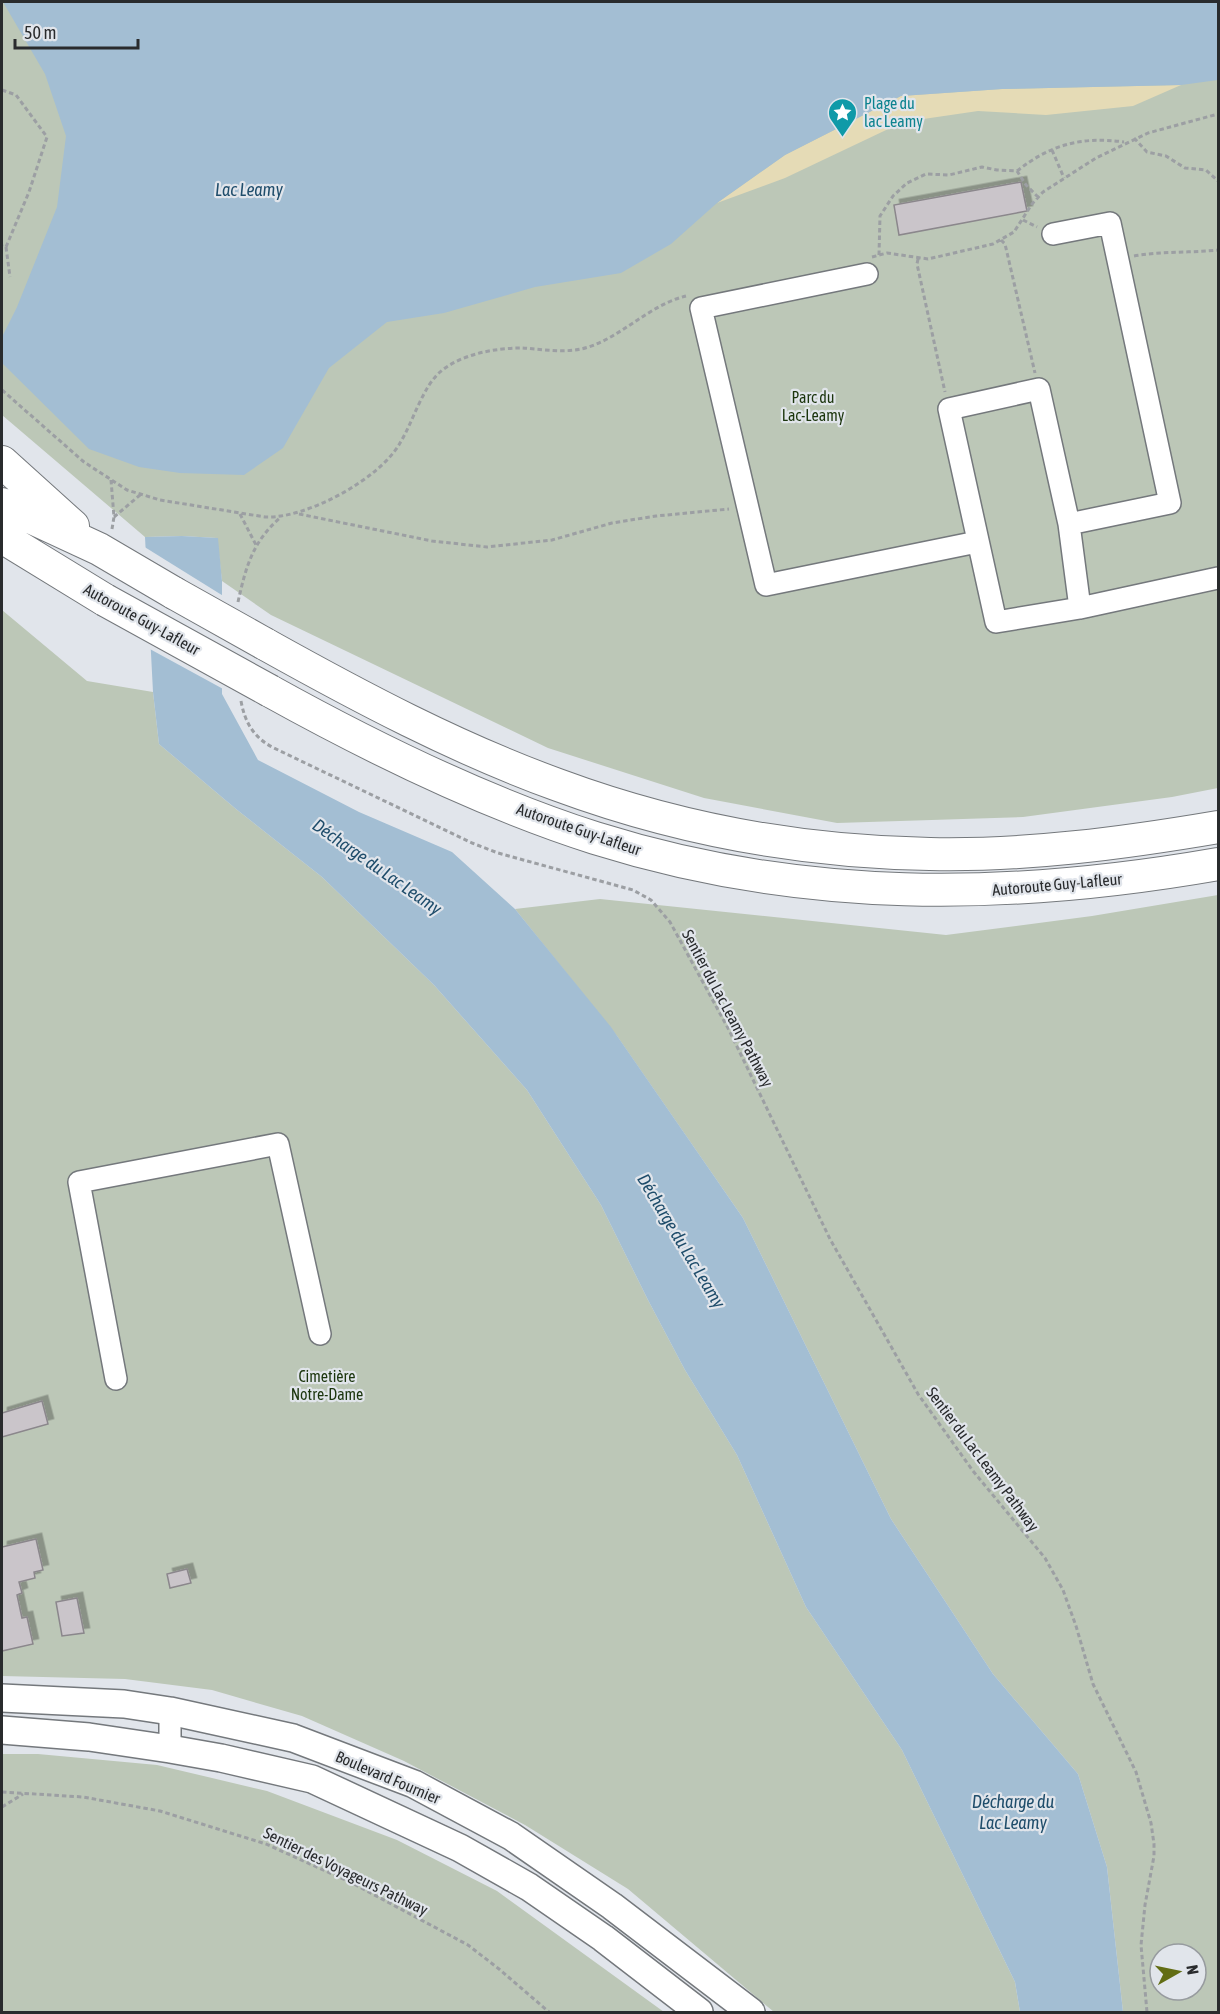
<svg xmlns="http://www.w3.org/2000/svg" width="1220" height="2014" font-family="'Asap Condensed',sans-serif">
<defs>
<filter id="shadow"><feDropShadow dx="5.5" dy="-5.5" stdDeviation="0" flood-color="#0004"/></filter>
</defs>
<rect width="100%" height="100%" fill="#e1e5eb"/>
<path fill="#bcc7b7" fill-rule="evenodd" d="M2 2H1218V788L1172 797 1023 817 837 823 704 798 548 748 271 615 222 581 217 538 182 536 145 537 2 415Z
M2 610 87 681 153 692 159 744 236 809 322 877 434 985 527 1090 601 1205 648 1300 685 1370 737 1455 806 1607 902 1750 1015 1982 1020 2012H774L628 1889 525 1825 404 1761 302 1716 212 1690 125 1679 2 1676Z
M1218 895V2012H1123L1107 1867 1078 1774 993 1674 891 1519 743 1218 617 1036 515 909 600 899 946 935 1092 916ZM1160 1954H1196V1990H1160Z
M2 1754H38L157 1765 267 1791 397 1840 497 1891 664 2012H2Z"/>
<path fill="#e5dbb6" d="M1181 85 1133 106 1046 115 978 111 903 122 785 178 717 203 785 155 901 96 1002 89Z"/>
<path fill="#a3bed3" d="M3 2H1218V80L1181 85 1002 89 901 96 785 155 717 203 671 244 621 273 535 287 444 313 387 322 329 368 283 448 244 475 180 473 139 467 89 449 2 363V337L17 307 57 207 66 136 45 74Z
M182 536 218 538 222 581V694L258 760 359 812 452 852 515 909 611 1027 743 1218 891 1519 993 1674 1078 1774 1107 1867 1123 2012H1020L1015 1982 902 1750 806 1607 737 1455 685 1370 648 1300 601 1205 527 1090 434 985 322 877 236 809 159 744 153 692 145 537Z"/>
<path fill="#e1e5eb" d="M143 546 225 597V690L148 648Z"/>
<path fill="#cac5ca" stroke="#8b878c" stroke-width="1.5" filter="url(#shadow)" d="M1021 182 1027 211 899 235 894 205Z
M42 1401 48 1424 2 1437V1413Z
M36 1539 43 1570 34 1572 35 1578 19 1582 22 1593 17 1595 22 1618 27 1617 33 1644 2 1651V1547Z
M187 1569 191 1583 170 1588 167 1574Z
M77 1598 84 1633 62 1636 56 1602Z"/>
<g fill="none" stroke-linecap="round" stroke-linejoin="round">
<defs>
<path id="minor" d="M1053 234 1110 223 1170 503 1069 524
M867 274 701 308 766 585 977 542
M1080 608 1069 524 1039 389 949 409 996 622 1080 608 1218 578
M116 1379 79 1182 278 1144 320 1334
M170 1711V1749"/>
<path id="major" d="M2 1698 124 1704 170 1711 293 1738 414 1784 511 1836 612 1906 751 2012
M2 1730 89 1737 170 1749 221 1758 312 1779 460 1848 529 1887 603 1938 699 2012"/>
<path id="highway" d="M2 462 73 526
M2 504 99 549 174 593
M2 537 105 600
M265 644C360 697 456 748 558 785 677 829 803 852 930 854 1026 856 1124 843 1218 827
M270 691C371 747 485 803 595 838 802 903 1006 901 1218 864"/>
</defs>
<use href="#minor" stroke="#74787c" stroke-width="24"/>
<use href="#major" stroke="#74787c" stroke-width="30"/>
<use href="#highway" stroke="#74787c" stroke-width="34"/>
<path stroke="#9c9fa3" stroke-width="3" stroke-dasharray="4.5 3" stroke-linecap="butt" d="M2 90 16 95 47 137 29 192 6 247 2 246
M1134 138 1147 152 1166 156 1185 168 1206 170 1218 181
M1052 150 1064 178
M1017 171C1050 145 1081 136 1124 142
M1023 220 1037 227
M1001 240 1005 244 1035 373
M6 247 10 277
M879 255 880 216 893 196 907 183 926 174 949 175 982 167 997 170 1017 171 1026 185 1038 197
M1134 256C1162 251 1190 253 1218 250
M872 257 887 253 928 259 993 244 1014 232 1032 204 1043 192 1096 158 1148 133 1218 114
M918 259 917 264 945 392
M2 390 84 462 127 490 160 500 265 517C306 519 380 479 400 443 413 422 422 388 440 372 461 354 495 348 522 348 541 349 562 353 581 349 618 341 648 305 686 296
M111 480 114 517 112 529
M240 514 256 545
M299 514 432 541 487 547 552 540 612 523 656 516 729 509
M114 517 140 495
M238 602C246 566 253 541 281 517
M241 701C245 723 254 738 274 748L472 843 498 853 633 890 651 900 670 922 729 1030 830 1239 918 1394 973 1471 1045 1558 1063 1590 1076 1626 1093 1684 1136 1772 1151 1823 1154 1844V1856L1145 1905 1141 1945 1147 2012
M2 1792 83 1797 160 1811 266 1844 352 1883 468 1945 499 1969 549 2012
M2 1807 23 1794"/>
<use href="#minor" stroke="#fff" stroke-width="21"/>
<use href="#major" stroke="#fff" stroke-width="27"/>
<use href="#highway" stroke="#fff" stroke-width="32"/>
<defs>
<path id="highway-bridge" d="M174 593 265 644
M105 600 270 691"/>
</defs>
<use href="#highway-bridge" stroke="#74787c" stroke-width="34" stroke-linecap="butt"/>
<use href="#highway-bridge" stroke="#fff" stroke-width="32"/>
</g>
<defs>
<symbol id="sight-pin" viewBox="-11 -11 22 30"><path d="M0 17L-7.5 6A9.5 9.5 0 1 1 7.5 6Z" fill="#0f9aa8" stroke="#e1e5eb"/><path d="M0-6L1.8-2.2L6-1.7L2.9 1.2L3.7 5.4L0 3.3L-3.7 5.4L-2.9 1.2L-6-1.7L-1.8-2.2Z" fill="#fff"/></symbol>
</defs>
<g fill-rule="evenodd">
<use href="#sight-pin" x="826" y="96" width="33" height="45"/>
</g>
<g text-anchor="middle" stroke-width="4.5" stroke-linejoin="round" paint-order="stroke">
<g font-size="16" fill="#0d838f" stroke="#e1e5eb" text-anchor="start">
<text x="864" y="109">Plage du<tspan x="864" dy="18">lac Leamy</tspan></text>
</g>
<g font-size="16" fill="#1b350d" stroke="#e1e5eb">
<text x="813" y="403">Parc du<tspan x="813" dy="18">Lac-Leamy</tspan></text>
<text x="327" y="1382">Cimetière<tspan x="327" dy="18">Notre-Dame</tspan></text>
</g>
<g font-size="16" fill="#292b2d" stroke="#e1e5eb">
<text transform="translate(142 619) rotate(29)" y="6">Autoroute Guy-Lafleur</text>
<text transform="translate(579 829) rotate(19)" y="6">Autoroute Guy-Lafleur</text>
<text transform="translate(1057 884) rotate(-5)" y="6">Autoroute Guy-Lafleur</text>
<text transform="translate(728 1008) rotate(62)" y="6">Sentier du Lac Leamy Pathway</text>
<text transform="translate(983 1459) rotate(53)" y="6">Sentier du Lac Leamy Pathway</text>
<text transform="translate(388 1777) rotate(23)" y="6">Boulevard Fournier</text>
<text transform="translate(346 1871) rotate(26)" y="6">Sentier des Voyageurs Pathway</text>
</g>
<g font-size="18" font-style="italic" fill="#1f4d6b" stroke="#e1e5eb">
<text x="249" y="196">Lac Leamy</text>
<text transform="translate(377 867) rotate(35)" y="6">Décharge du Lac Leamy</text>
<text transform="translate(681 1241) rotate(59)" y="6">Décharge du Lac Leamy</text>
<text x="1013" y="1808">Décharge du<tspan x="1013" dy="21">Lac Leamy</tspan></text>
</g>
</g>
<rect width="1220" height="2014" fill="none" stroke="#292b2d" stroke-width="6"/>
<g transform="translate(1178 1972) rotate(81)"><circle r="28" fill="#e1e5eb" stroke="#979b9f" stroke-width="1.5"/>
<path d="M0-4.5L10 22L0 15L-10 22Z" fill="#626d14"/>
<text y="-9" font-size="16" font-weight="bold" text-anchor="middle" fill="#292b2d">N</text>
</g>
<path d="M15 39v9h123v-9" fill="none" stroke="#292b2d" stroke-width="3"/>
<text x="24" y="39" font-size="18" fill="#292b2d" stroke="#e1e5eb" stroke-width="4.5" paint-order="stroke">50 m</text>
</svg>
